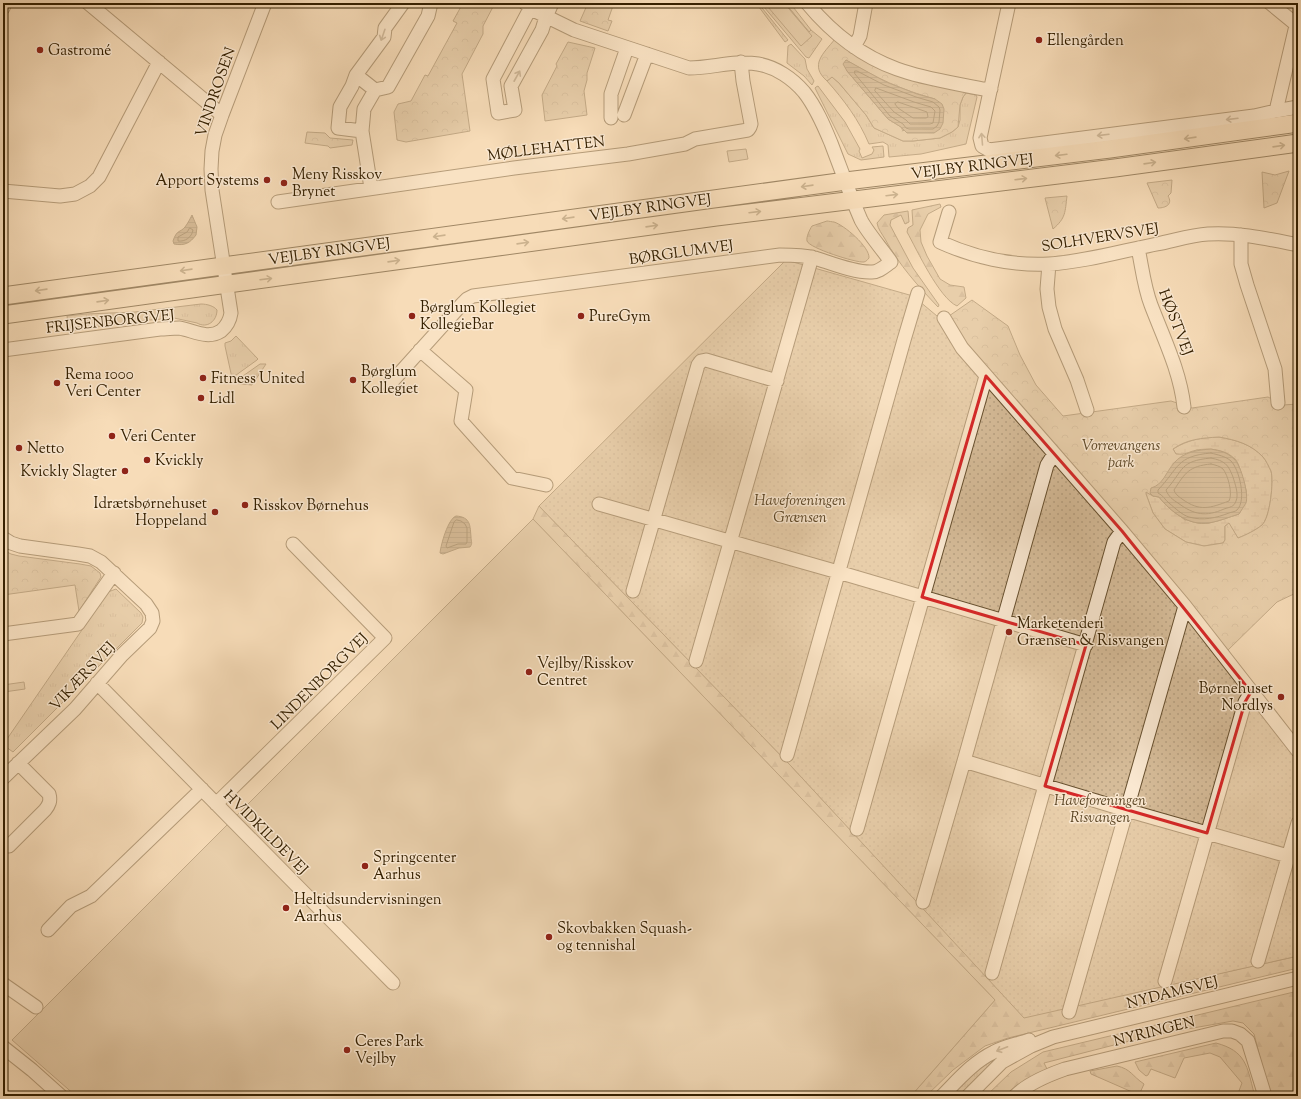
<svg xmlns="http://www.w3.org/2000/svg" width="1301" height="1099" font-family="'Sorts Mill Goudy',serif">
<defs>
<pattern id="grass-tufts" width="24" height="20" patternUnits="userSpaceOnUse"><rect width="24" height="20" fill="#d6bc99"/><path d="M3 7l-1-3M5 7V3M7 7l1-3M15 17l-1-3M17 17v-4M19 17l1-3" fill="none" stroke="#b8a182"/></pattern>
<pattern id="forest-firs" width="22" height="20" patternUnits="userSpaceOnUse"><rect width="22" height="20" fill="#d6bc99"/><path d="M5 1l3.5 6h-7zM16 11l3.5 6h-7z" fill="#b8a182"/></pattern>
<pattern id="wetland-marsh" width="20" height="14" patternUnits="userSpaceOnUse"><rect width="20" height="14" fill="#d6bc99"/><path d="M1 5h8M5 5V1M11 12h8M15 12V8" fill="none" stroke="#b8a182"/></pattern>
<pattern id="park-crowns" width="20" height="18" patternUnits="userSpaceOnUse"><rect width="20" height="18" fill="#d6bc99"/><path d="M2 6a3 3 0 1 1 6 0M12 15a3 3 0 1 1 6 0" fill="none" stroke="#b8a182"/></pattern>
<pattern id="garden-dots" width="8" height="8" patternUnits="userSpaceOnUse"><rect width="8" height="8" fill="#d6bc99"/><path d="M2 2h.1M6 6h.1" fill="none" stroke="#b8a182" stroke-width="1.8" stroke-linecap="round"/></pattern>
<pattern id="water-rules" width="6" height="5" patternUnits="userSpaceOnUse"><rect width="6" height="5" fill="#b59c79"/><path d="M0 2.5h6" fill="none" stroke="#947f61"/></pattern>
</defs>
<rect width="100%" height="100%" fill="#f7dcb8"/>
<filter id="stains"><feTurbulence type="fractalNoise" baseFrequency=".005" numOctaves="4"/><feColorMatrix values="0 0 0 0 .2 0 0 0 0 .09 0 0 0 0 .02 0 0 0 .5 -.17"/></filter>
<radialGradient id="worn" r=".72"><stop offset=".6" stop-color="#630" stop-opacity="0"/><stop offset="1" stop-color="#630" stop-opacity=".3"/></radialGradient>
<path fill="url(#grass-tufts)" stroke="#866e4c" d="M756 3H758L788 40 785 42Z
M785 3H790L811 30 809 32Z
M1279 3H1298V18Z
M791 44 805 59 807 69 814 81 812 85 804 76 787 63 788 46Z
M832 77 839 83 866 115 874 128 903 141H913L940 138 952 132 958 127 960 120V105L963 97 966 93 976 95 977 97 966 144 921 154 889 157 888 145 883 142 869 144C859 120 844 100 827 81Z
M818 86 845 122 860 149 859 151 862 158 872 154 874 150 872 147 883 146 884 157 861 160 848 154 815 88 816 87Z
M763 201 735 206 250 276V272L313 263 334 259Z
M201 304C207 304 214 306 217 310 217 321 207 329 197 323L174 318 138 321 69 331 67 316 86 314 135 312Z
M236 336 258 359 257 360 232 378 225 346V343L231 341Z
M260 364H266L252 385 233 383Z
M116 589 141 613 143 617 142 623 13 752 6 747 7 739 108 592Z
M1002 1053 961 1096H950L974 1072Z"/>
<path fill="url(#forest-firs)" stroke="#866e4c" d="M940 204 941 207 928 214 920 230 921 242 927 256 940 279 950 285 964 287 966 298 957 306C939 298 917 250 907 232L908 228 913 225 912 210Z
M908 211 909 222 905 224 901 215 891 220 890 225 913 268 939 305 938 307C918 286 899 265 885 239 882 234 878 229 877 223L884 215Z
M827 221C828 221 833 222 834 222 844 225 870 247 869 258 867 260 867 261 864 262 856 263 809 248 807 241 806 237 810 229 812 226Z
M539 506 791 766 1024 1017 1298 956V968L1008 1038 985 1046 953 1070 926 1096H911L995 1000 533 519Z
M1298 991V1096H1270L1254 1034 1243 1023 1233 1021 1153 1035 1044 1063 1047 1069 1011 1090 1006 1096H986L1011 1072 1043 1052Z
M1216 1043C1246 1051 1247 1066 1254 1093L1250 1096H1237L1242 1083 1220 1057 1210 1053 1184 1058 1175 1078 1151 1069 1148 1075 1146 1076 1139 1070 1135 1062Z
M1117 1066C1131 1069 1132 1076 1144 1084L1139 1095 1091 1074 1090 1071Z"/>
<path fill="url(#wetland-marsh)" stroke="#866e4c" d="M1219 437C1236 440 1251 444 1263 457 1266 460 1269 467 1271 471 1274 481 1270 518 1262 525 1256 530 1246 535 1238 538L1229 524 1225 526V540L1223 543 1204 546 1186 542 1165 529 1153 513 1146 494V492L1153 496 1159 497 1166 505 1185 520 1231 516 1239 514 1246 491 1242 476 1235 459 1197 450 1185 455 1176 454 1173 449C1190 439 1200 438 1219 437Z"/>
<path fill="url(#park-crowns)" stroke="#866e4c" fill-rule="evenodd" d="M463 3H495L483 26V34L462 74 470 131 406 142 397 140 394 112 398 104 411 101 425 75 428 76 457 23 453 21Z
M588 3H614L608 20 612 21 608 31 580 21Z
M770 3H785L809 32 811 30 822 39 809 58 806 57 764 7Z
M835 39 966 93 963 97 960 105 958 127 952 132 940 138 913 141H903L874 128 866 115 839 83 832 77 827 81C809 65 823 54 835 39ZM846 60C876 78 902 90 935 99L903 131 901 127 888 119 847 71Z
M568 42 595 48 587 73V80L584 91 587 115 545 121 542 95 557 66 556 64Z
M307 132 325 133 330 138 353 140 352 145 330 148 328 146 305 143Z
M1289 171 1277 203 1264 208 1262 172 1275 175Z
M1172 180 1171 193 1168 196C1173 204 1166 208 1158 208L1147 183Z
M1067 196C1065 212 1066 218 1053 229L1045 198Z
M972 300 1008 326 1020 355 1036 385 1063 416 1171 401 1192 408 1268 397 1283 405 1298 404V592L1277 602 1225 653 966 347 949 316ZM1219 437C1236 440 1251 444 1263 457 1266 460 1269 467 1271 471 1274 481 1270 518 1262 525 1256 530 1246 535 1238 538L1229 523 1225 526V540L1223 543 1204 546 1186 542 1165 529 1153 513 1146 494V492L1153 496 1159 497C1171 512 1189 526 1209 523 1220 521 1229 517 1239 514 1248 499 1248 495 1243 479 1241 473 1239 463 1235 459 1225 449 1209 448 1197 450 1187 452 1187 455 1176 454L1173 449C1187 439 1202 438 1219 437Z
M3 550 11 554 19 556 80 564 91 566 100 573 101 577 79 611 75 585 3 595Z
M3 924 8 937 3 950Z"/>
<path fill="url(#garden-dots)" stroke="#866e4c" d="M786 260 913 296 943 321 1179 606 1298 757V808L1283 860 1298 866V956L1024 1018 791 766 539 506Z"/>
<path fill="#d6bc99" stroke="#866e4c" d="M773 3H784L812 36 801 46 768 7Z
M746 149 748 159 729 162 727 151Z
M533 519 995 1000 911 1096H76L12 1040Z
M24 682 25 689 4 692 3 685Z"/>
<path fill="url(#water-rules)" stroke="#826a49" d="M846 60 886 82 917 94 935 99 942 104 944 109 943 123 940 129 934 133H907L901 127 888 119 847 71 843 64Z
M192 215 197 227 196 235C190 243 185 246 174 244L173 241C177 229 180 233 185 227 188 223 190 219 192 215Z
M1211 449C1220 451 1227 452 1234 459 1241 465 1249 494 1246 503 1244 507 1241 510 1239 514 1229 517 1220 521 1209 523 1189 526 1171 512 1159 497L1153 496 1150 493 1151 488C1163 485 1166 472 1174 463 1183 452 1198 450 1211 449Z
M456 516C471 517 470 526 471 537 471 542 473 543 470 547L459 548 443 554 440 553C441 544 448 519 456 516Z"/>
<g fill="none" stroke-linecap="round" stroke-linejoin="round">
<path stroke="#755e3c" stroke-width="1" d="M855 71H857L884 85 916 97 933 102 939 107 940 110 939 122 937 126 933 129H909L906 128 903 124 890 116 855 74Z
M876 88 914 102 931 107 935 111 933 123 930 124H910L906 120 894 112 875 91Z
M898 102 927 112 928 117 926 118H913L898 108 895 104Z
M190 228 193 230C192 237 185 242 178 241V237L187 232Z
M1211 453C1218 455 1225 456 1231 461 1239 469 1247 500 1237 510 1235 512 1231 512 1229 513 1216 518 1203 521 1189 517 1182 515 1175 508 1169 503 1165 500 1163 495 1158 493V490C1179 468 1176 456 1211 453Z
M1211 458C1225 461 1228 464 1233 477 1235 484 1239 494 1236 501 1234 507 1230 507 1224 509 1206 517 1194 515 1178 503 1173 500 1168 496 1166 490 1184 470 1179 461 1211 458Z
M1211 464C1215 465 1220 466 1223 469 1228 475 1233 494 1229 501 1210 508 1200 512 1182 499 1178 496 1175 494 1174 490 1185 473 1189 466 1211 464Z
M457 520 461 521 465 524 467 528V542L466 544H458L447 548 446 546 454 522Z"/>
<defs>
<path id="minor" d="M88 3 222 115
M403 3 385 28 384 37 356 75 352 86 340 107 338 128 362 131 364 109 375 90 388 87 428 16 431 3
M533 3 493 79 498 113 515 110 511 86 542 30 546 17 552 3
M807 3C831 32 861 56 897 69 924 79 955 83 983 89H991
M1009 3 980 138 982 146 989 150 1254 116 1276 111 1298 107
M1270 3 1298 26
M3 8 5 3
M854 47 860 36 866 3
M356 75 375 90
M1276 111 1295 30 1297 25
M624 115 647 54
M611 118V94L627 48
M362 131 371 188
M3 191 60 196 75 194 90 186 99 177 159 62
M278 202 514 168 628 154 685 144 695 139 748 130 750 127 751 124 743 81 741 62
M949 212 940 242C973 257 1012 266 1049 264 1084 262 1122 251 1157 244 1173 241 1191 235 1208 234 1238 232 1268 239 1298 245
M1241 235V264L1247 285 1275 369 1278 403
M1138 248C1142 267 1144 287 1151 305 1164 339 1180 371 1184 407
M1049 264 1047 289 1049 307 1055 329 1077 380 1087 410
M944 318 962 348 1122 531 1185 606 1298 751
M3 350 160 329C166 329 173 328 179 328 193 330 207 340 221 331 227 326 230 320 231 313L212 190 211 169 212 151 215 135 222 115 265 3
M420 350 466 390 461 421 512 478 546 485
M389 385 462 304 467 299 473 296 780 255C792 255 803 255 815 258 831 263 855 273 872 272 879 272 885 266 891 262 883 250 867 232 861 220 850 195 841 169 831 143 824 126 816 107 804 92 793 79 776 67 758 64 735 60 712 68 689 68L574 30 531 9 525 3
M599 504 838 572 1086 645
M3 538 11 543 20 546 78 554 90 556 101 562 146 604 152 613 153 621 150 628 122 655 75 709 3 778
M633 591 698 365 701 361 706 360 777 381
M3 634 78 624 114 573
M696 661 812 257
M97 683 393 983
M787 755 904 340 918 293
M964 761 1126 810 1288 856
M216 804 385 638 293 544
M857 829 986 376
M3 845 9 846 45 810C49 805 51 801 49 794L18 763
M923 902 964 761 1047 465 1054 454
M48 930 71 906 91 896 202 789
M1258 961 1298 823
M992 973 1114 542 1122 531
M1165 981 1245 702 1251 692
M3 984 36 1007
M1069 1012 1185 606
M3 1047 32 1070 61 1096
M942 1096C958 1080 973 1062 994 1052 1005 1046 1018 1044 1029 1040
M968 1096 1002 1062 1031 1046 1053 1037 1298 978
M1015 1096C1028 1083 1048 1075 1065 1069L1223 1031H1232L1240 1034 1248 1041 1265 1096"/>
<path id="major" d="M3 296 846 181 1110 149 1298 123
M3 315 716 217 1115 168 1298 143"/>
</defs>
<use href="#minor" stroke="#664f2e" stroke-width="15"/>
<use href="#major" stroke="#352000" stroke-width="19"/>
<use href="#minor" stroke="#fae8d1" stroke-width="13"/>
<use href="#major" stroke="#f7dcb8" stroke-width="17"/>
</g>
<defs><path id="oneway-shaft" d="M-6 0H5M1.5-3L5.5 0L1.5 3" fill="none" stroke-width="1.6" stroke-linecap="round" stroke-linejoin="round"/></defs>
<g stroke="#a18e73">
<use href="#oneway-shaft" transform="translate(383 35) rotate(109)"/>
<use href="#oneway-shaft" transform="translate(517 76) rotate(-61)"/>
<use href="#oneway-shaft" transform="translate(1232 119) rotate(173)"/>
<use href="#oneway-shaft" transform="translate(1103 135) rotate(173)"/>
<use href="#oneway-shaft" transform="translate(982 139) rotate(-95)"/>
<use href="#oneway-shaft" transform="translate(1002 1049) rotate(159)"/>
</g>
<g stroke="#967e5c">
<use href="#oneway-shaft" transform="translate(1190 138) rotate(172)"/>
<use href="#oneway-shaft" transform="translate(1279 146) rotate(-8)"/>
<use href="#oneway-shaft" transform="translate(1061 155) rotate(173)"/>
<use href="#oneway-shaft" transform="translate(1150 163) rotate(-8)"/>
<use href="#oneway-shaft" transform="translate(1021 179) rotate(-7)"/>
<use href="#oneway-shaft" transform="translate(807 186) rotate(172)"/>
<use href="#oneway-shaft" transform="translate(892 195) rotate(-7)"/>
<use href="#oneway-shaft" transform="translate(755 212) rotate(-7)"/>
<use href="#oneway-shaft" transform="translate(568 218) rotate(172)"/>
<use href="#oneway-shaft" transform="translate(652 226) rotate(-8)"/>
<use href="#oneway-shaft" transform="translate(439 236) rotate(172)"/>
<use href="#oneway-shaft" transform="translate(523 243) rotate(-8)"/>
<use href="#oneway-shaft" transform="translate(394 261) rotate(-8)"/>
<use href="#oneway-shaft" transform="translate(186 270) rotate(172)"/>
<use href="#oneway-shaft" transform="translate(266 279) rotate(-7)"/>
<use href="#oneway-shaft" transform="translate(41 290) rotate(172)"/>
<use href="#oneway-shaft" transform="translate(103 301) rotate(-8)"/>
</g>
<path d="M0 0H1301V1099H0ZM986 376 1122 531 1251 692 1245 702 1207 833 1045 786 1086 645 922 597Z" fill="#f7dcb8" fill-opacity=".55" fill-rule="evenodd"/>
<path fill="none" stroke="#d62828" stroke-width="3" stroke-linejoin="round" d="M986 376 1122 531 1251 692 1245 702 1207 833 1045 786 1086 645 922 597Z"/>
<g fill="#8f2418" stroke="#fae8d1" stroke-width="1.5">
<circle cx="1039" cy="40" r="4"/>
<circle cx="40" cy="50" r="4"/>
<circle cx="267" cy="180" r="4"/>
<circle cx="284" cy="183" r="4"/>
<circle cx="412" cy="316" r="4"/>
<circle cx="581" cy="316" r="4"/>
<circle cx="203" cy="378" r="4"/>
<circle cx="353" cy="380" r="4"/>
<circle cx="57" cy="383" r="4"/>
<circle cx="201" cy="398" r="4"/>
<circle cx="112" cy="436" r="4"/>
<circle cx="19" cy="448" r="4"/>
<circle cx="147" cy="460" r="4"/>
<circle cx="125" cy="471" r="4"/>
<circle cx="245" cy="505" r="4"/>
<circle cx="215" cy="512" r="4"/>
<circle cx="1009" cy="632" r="4"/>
<circle cx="529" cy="672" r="4"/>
<circle cx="1281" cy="697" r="4"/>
<circle cx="365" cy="866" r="4"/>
<circle cx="286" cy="908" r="4"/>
<circle cx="549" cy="937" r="4"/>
<circle cx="347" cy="1050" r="4"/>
</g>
<g text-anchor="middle" stroke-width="3" stroke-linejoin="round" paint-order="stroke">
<g font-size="15" fill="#352000" stroke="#fae8d1" text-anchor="start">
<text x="1047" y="45">Ellengården</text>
<text x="48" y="55">Gastromé</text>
<text x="292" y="179">Meny Risskov<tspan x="292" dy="17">Brynet</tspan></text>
<text x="259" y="185" text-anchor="end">Apport Systems</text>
<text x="420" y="312">Børglum Kollegiet<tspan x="420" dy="17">KollegieBar</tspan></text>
<text x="589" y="321">PureGym</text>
<text x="361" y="376">Børglum<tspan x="361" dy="17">Kollegiet</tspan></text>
<text x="65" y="379">Rema 1000<tspan x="65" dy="17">Veri Center</tspan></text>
<text x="211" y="383">Fitness United</text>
<text x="209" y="403">Lidl</text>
<text x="120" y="441">Veri Center</text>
<text x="27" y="453">Netto</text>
<text x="155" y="465">Kvickly</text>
<text x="117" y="476" text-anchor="end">Kvickly Slagter</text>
<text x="207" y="508" text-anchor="end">Idrætsbørnehuset<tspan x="207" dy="17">Hoppeland</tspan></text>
<text x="253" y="510">Risskov Børnehus</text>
<text x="1017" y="628">Marketenderi<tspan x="1017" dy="17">Grænsen &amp; Risvangen</tspan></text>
<text x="537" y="668">Vejlby/Risskov<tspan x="537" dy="17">Centret</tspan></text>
<text x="1273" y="693" text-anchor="end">Børnehuset<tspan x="1273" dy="17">Nordlys</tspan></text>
<text x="373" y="862">Springcenter<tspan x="373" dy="17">Aarhus</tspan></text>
<text x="294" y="904">Heltidsundervisningen<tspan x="294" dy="17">Aarhus</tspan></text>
<text x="557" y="933">Skovbakken Squash-<tspan x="557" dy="17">og tennishal</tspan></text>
<text x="355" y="1046">Ceres Park<tspan x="355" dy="17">Vejlby</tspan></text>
</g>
<g font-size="15" fill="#352000" stroke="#fae8d1">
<text transform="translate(215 92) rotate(-71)" y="5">VINDROSEN</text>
<text transform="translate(546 148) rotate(-7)" y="5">MØLLEHATTEN</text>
<text transform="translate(972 166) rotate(-7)" y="5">VEJLBY RINGVEJ</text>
<text transform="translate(650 207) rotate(-8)" y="5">VEJLBY RINGVEJ</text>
<text transform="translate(1100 237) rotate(-9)" y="5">SOLHVERVSVEJ</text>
<text transform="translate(329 251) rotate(-8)" y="5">VEJLBY RINGVEJ</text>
<text transform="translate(681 252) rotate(-8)" y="5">BØRGLUMVEJ</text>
<text transform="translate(110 321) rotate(-6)" y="5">FRIJSENBORGVEJ</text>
<text transform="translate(1176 322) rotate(69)" y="5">HØSTVEJ</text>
<text transform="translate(82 676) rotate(-47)" y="5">VIKÆRSVEJ</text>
<text transform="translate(319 681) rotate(-45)" y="5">LINDENBORGVEJ</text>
<text transform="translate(266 832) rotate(45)" y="5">HVIDKILDEVEJ</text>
<text transform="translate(1172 992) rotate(-14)" y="5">NYDAMSVEJ</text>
<text transform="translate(1154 1031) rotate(-14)" y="5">NYRINGEN</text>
</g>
<g font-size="15" font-style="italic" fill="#5d4726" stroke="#fae8d1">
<text x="1121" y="450">Vorrevangens<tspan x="1121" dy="17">park</tspan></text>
<text x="800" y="505">Haveforeningen<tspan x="800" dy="17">Grænsen</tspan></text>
<text x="1100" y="805">Haveforeningen<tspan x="1100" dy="17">Risvangen</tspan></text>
</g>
</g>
<rect width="1301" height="1099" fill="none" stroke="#f7dcb8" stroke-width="16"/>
<rect x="4" y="4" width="1293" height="1091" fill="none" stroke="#352000" stroke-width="2"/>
<rect x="8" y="8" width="1285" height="1083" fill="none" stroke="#352000"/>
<rect width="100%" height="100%" filter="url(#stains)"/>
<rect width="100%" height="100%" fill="url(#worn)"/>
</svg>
